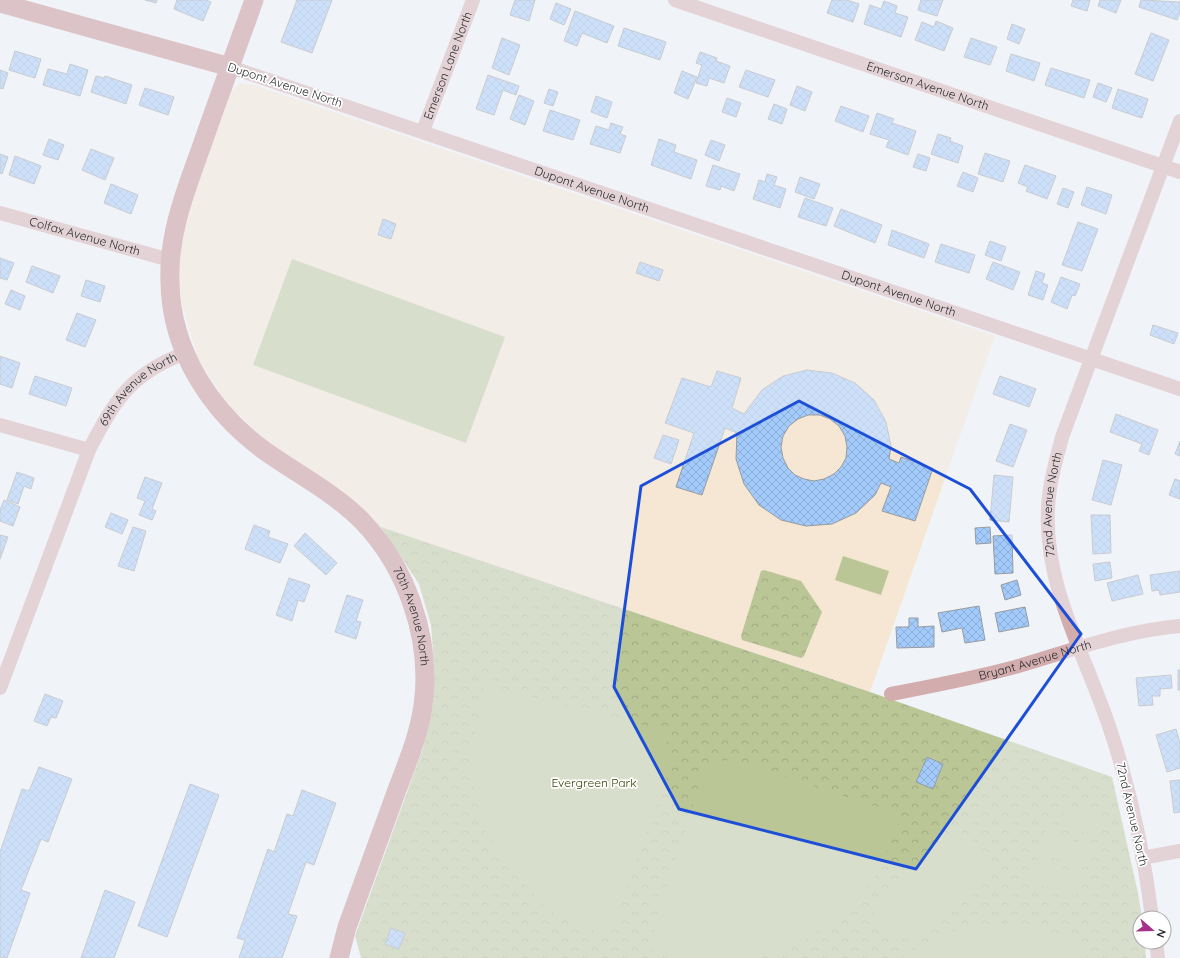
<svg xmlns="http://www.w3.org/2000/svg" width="1180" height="958" font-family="Quicksand,sans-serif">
<defs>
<pattern id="park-crowns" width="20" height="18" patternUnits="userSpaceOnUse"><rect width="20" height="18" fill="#bbc697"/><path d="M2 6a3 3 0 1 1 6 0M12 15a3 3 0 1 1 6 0" fill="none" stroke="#a1aa82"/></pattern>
<pattern id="building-cross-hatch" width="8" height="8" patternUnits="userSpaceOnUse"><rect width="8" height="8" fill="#a2cafb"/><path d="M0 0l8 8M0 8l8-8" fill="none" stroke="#8caed7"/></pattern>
</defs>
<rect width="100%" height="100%" fill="#f0f3f7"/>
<path fill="#f6e6d4" d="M240 84H251L995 336 870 692 381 527 334 486 273 446 228 405 198 358 181 300 178 252 187 215 231 92Z"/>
<path fill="url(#park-crowns)" d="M381 527 870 692 1112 777 1138 893 1142 918H1140V942H1145L1146 958H361L355 936 423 748 433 703 434 663 431 625 419 584Z
M764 570 801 581 822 612 804 656 801 658 742 640 741 636 761 571Z"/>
<path fill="#bbc697" d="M292 259 505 337 466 443 253 365Z
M843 556 889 571 881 595 835 580Z
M484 685 661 730 674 757 609 937 550 911 514 873 483 827 469 768Z
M733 760 901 815 880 871 849 908 801 943 748 958H683L649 948 702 776 715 761Z
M1068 805 1103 816 1096 836 1061 825Z
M1046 831 1092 847 1085 868 1038 853Z
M955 832 967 833 989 858V870L910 938 898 939 872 912 875 900Z
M1036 859 1083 875 1075 896 1029 881Z
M1015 922 1090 945 1086 958H903L911 951 958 929Z"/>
<path fill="url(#building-cross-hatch)" stroke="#989b9e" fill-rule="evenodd" d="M145 0H157L156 3Z
M177 0H206L211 2 203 21 174 9Z
M297 0H332L312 53 281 42Z
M515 0H535L529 21 510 15Z
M832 0H847L859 4 853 22 827 13Z
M921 0H943L937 16 918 10Z
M1073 0H1090L1087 11 1071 6Z
M1100 0H1121L1116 13 1098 6Z
M1141 0 1180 2V12L1177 20 1139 7Z
M884 1 897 6 895 13 908 17 901 37 864 24 870 5 881 9Z
M556 3 571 9 564 25 550 19Z
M575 11 614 26 607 43 582 33 577 46 564 41Z
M936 21 953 28 944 51 915 40 922 22 934 27Z
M1012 24 1025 29 1019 44 1007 39Z
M624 28 666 42 660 60 618 46Z
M1151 33 1169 40 1153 81 1135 74Z
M502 38 520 45 509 75 492 68Z
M971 38 997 47 990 65 964 57Z
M15 51 41 59 35 78 9 70Z
M700 52 717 58 716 61 730 66 724 83 709 78 707 86 696 83 702 65 696 63Z
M1011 54 1040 63 1034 81 1006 71Z
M70 64 88 70 80 96 43 85 48 69 67 74Z
M1051 68 1090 80 1084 98 1045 85Z
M0 70 8 73 3 89 0 88Z
M746 70 775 80 768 97 739 87Z
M682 71 697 77 688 99 674 93Z
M488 75 519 86 516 95 503 90 494 115 476 109Z
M96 76 104 78 105 76 132 85 126 104 91 92Z
M1098 83 1112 88 1106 102 1093 97Z
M797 86 812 92 805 111 790 105Z
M145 88 174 97 168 115 139 105Z
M549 89 558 92 553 106 544 103Z
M1118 89 1148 99 1142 118 1112 108Z
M519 95 534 101 525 125 510 119Z
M596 96 612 102 607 118 591 112Z
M727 98 741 103 736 117 722 112Z
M774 104 787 109 782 124 768 119Z
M841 106 869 116 863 132 835 121Z
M550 110 580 120 573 140 543 131Z
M877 113 894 119 892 123 916 131 908 155 886 147 889 140 870 134Z
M611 123 623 127 620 134 626 136 620 153 590 144 596 126 609 130Z
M938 134 951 138 950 141 963 146 958 163 931 154Z
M49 139 64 145 58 160 43 155Z
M659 139 676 145 674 152 697 160 691 179 651 165Z
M711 140 725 145 719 161 705 155Z
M91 149 114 158 105 180 82 170Z
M985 153 1010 161 1003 182 978 174Z
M0 154 8 157 2 174 0 173Z
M918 154 930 158 926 171 913 167Z
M15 156 41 166 34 184 9 175Z
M713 165 740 174 734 191 721 186 720 190 706 186Z
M1025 165 1056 176 1047 199 1026 191 1028 187 1018 183Z
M963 172 978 178 973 192 957 186Z
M767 174 777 177 774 185 786 189 780 208 753 199 759 180 765 182Z
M800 177 820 184 814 199 795 192Z
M111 184 138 195 131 214 104 203Z
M1087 187 1112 195 1106 214 1081 205Z
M1063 188 1074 192 1068 208 1057 204Z
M805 198 833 208 826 226 798 217Z
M841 209 882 225 875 243 834 226Z
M383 219 396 224 391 239 378 235Z
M1078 222 1098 229 1082 271 1062 265Z
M892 230 929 244 924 258 888 245Z
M990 241 1006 247 1001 261 985 255Z
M941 244 975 255 969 273 935 262Z
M0 258 14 263 7 280 0 278Z
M640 262 663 270 659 281 636 273Z
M993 262 1020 272 1013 290 986 279Z
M32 266 60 276 53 293 26 282Z
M1036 271 1045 274 1042 283 1048 285 1043 300 1028 295Z
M1061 277 1080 284 1075 296 1072 295 1067 309 1051 302Z
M86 280 105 286 100 302 81 296Z
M11 290 25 296 20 310 5 304Z
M77 313 96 320 85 347 66 340Z
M1153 325 1178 333 1174 344 1150 335Z
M0 356 20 363 12 388 0 384Z
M807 370 832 373 855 383 874 400 886 422 891 446 889 459 899 463 901 457 933 468 915 521 882 511 891 487 881 483 875 495 856 513 832 524 806 526 781 520 759 505 744 484 736 459 737 433 725 428 702 495 676 487 694 433 665 423 682 378 711 387 717 371 741 378 732 408 744 414 762 390 783 376ZM808 415H820L830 419 839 426 845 436 847 447 846 458 841 467 834 474 824 479 814 481 804 479 795 475 788 468 783 458 781 447 783 436 789 426 798 419Z
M35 376 72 388 66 406 29 394Z
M1000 376 1036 389 1029 407 993 394Z
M1116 414 1158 430 1149 455 1139 451 1142 444 1110 432Z
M1010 424 1027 430 1013 467 996 461Z
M663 435 679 440 671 464 654 458Z
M1180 441V456L1175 454Z
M1103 460 1122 465 1111 505 1092 500Z
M17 472 34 478 31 489 24 486 18 504 7 500Z
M994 475 1013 477 1009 522 990 520Z
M145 477 162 483 152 509 156 511 152 520 139 515 145 501 137 498Z
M1175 479 1180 481V499L1169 495Z
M4 500 20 507 13 526 0 521V510Z
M111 513 128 520 122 534 105 527Z
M1091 515H1110L1111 553 1093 554Z
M254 525 270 531 268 537 288 544 280 563 245 549Z
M133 527 146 531 134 571 118 566Z
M990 527 991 543 976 544 975 528Z
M305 533 337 563 326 575 294 546Z
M0 535 8 537 0 559Z
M1012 535 1013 573 995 574 993 536Z
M1110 562 1112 578 1095 581 1093 564Z
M1180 571V592L1160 595 1159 590 1152 591 1150 575Z
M1138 575 1143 594 1112 601 1107 583Z
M289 578 310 585 304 602 298 600 292 621 276 615Z
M1017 580 1021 595 1005 600 1001 585Z
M347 595 363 600 356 621 361 622 356 639 335 632Z
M979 606 985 640 965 643 962 628 942 632 938 613Z
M1025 607 1029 626 999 632 995 613Z
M909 618H918V627L934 626V647L897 648 896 627H909Z
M1178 670H1180V690H1178Z
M1171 675 1172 688 1160 689V696H1152L1153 705 1139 706 1136 678Z
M45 694 63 701 56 718 51 717 47 726 34 721Z
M1176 729 1180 743V768L1167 772 1156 735Z
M927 757 943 764 933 789 916 782Z
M39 767 72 779 48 842 41 839 21 890 30 893 7 958H0V852L22 789 29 791Z
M1180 780V812L1174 813 1170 781Z
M190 784 219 795 167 937 138 926Z
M302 790 336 803 314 865 306 862 288 914 297 916 282 958H239L245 940 237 938 268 849 274 852 287 814 293 816Z
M105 890 135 902 114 958H81Z
M391 928 405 933 399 949 385 944Z"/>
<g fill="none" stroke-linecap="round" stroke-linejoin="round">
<g stroke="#d3acae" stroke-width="14">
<path id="s1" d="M675 0 1180 172"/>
<path id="s2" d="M230 67 1180 389"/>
<path id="s3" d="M423 131 473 0"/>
<path id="s4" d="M0 213 170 260"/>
<path d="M0 425 89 450"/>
<path id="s5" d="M0 688 89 450C115 400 130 374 185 353"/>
<path id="s6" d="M891 694C933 686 974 678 1015 667 1070 651 1123 631 1180 626"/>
<path d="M1142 858 1180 851"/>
<path id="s7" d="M1152 918C1144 853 1130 788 1109 726 1085 654 1044 586 1048 509 1049 484 1056 461 1062 437L1180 121"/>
<path d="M1156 942 1158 958"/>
</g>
<g stroke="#c1898d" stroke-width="19">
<path id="s8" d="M254 0C237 48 219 96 202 145 186 190 168 233 170 282 171 351 211 412 265 451 297 474 335 493 363 522 406 567 430 635 424 697 421 732 406 765 394 798 378 841 363 884 347 927L339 958"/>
<path d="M0 3 230 67"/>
</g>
</g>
<path d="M0 0H1180V958H0ZM799 401 970 489 1081 634 916 869 679 809 614 687 641 486Z" fill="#f0f3f7" fill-opacity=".55" fill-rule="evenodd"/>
<path fill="none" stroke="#1d4ed8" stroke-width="3" stroke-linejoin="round" d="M799 401 970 489 1081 634 916 869 679 809 614 687 641 486Z"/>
<g text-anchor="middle" stroke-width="3.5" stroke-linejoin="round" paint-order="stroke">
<g font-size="12" fill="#282a2b" stroke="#fff">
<text dy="4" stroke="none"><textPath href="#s3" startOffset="70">Emerson Lane North</textPath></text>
<text transform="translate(285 85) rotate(18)" y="4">Dupont Avenue North</text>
<text dy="4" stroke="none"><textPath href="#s1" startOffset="267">Emerson Avenue North</textPath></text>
<text dy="4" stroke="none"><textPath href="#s2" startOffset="382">Dupont Avenue North</textPath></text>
<text dy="4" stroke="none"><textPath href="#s4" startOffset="88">Colfax Avenue North</textPath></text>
<text dy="4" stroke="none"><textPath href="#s2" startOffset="706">Dupont Avenue North</textPath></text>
<text dy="4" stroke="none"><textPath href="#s5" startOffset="334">69th Avenue North</textPath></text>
<text dy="4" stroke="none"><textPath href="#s7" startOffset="429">72nd Avenue North</textPath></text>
<text dy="4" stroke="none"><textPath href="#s8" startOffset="726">70th Avenue North</textPath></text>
<text dy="4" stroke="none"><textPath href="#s6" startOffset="148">Bryant Avenue North</textPath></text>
<text transform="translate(1132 814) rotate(77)" y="4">72nd Avenue North</text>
</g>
<g font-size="12" fill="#363f02" stroke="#fff">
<text x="594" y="787">Evergreen Park</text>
</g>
</g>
<g transform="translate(1152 930) rotate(110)"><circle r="19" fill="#ffffff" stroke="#a9aaaa"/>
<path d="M0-3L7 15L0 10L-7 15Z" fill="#a6318b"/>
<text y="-6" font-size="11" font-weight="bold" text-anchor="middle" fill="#282a2b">N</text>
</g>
</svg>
